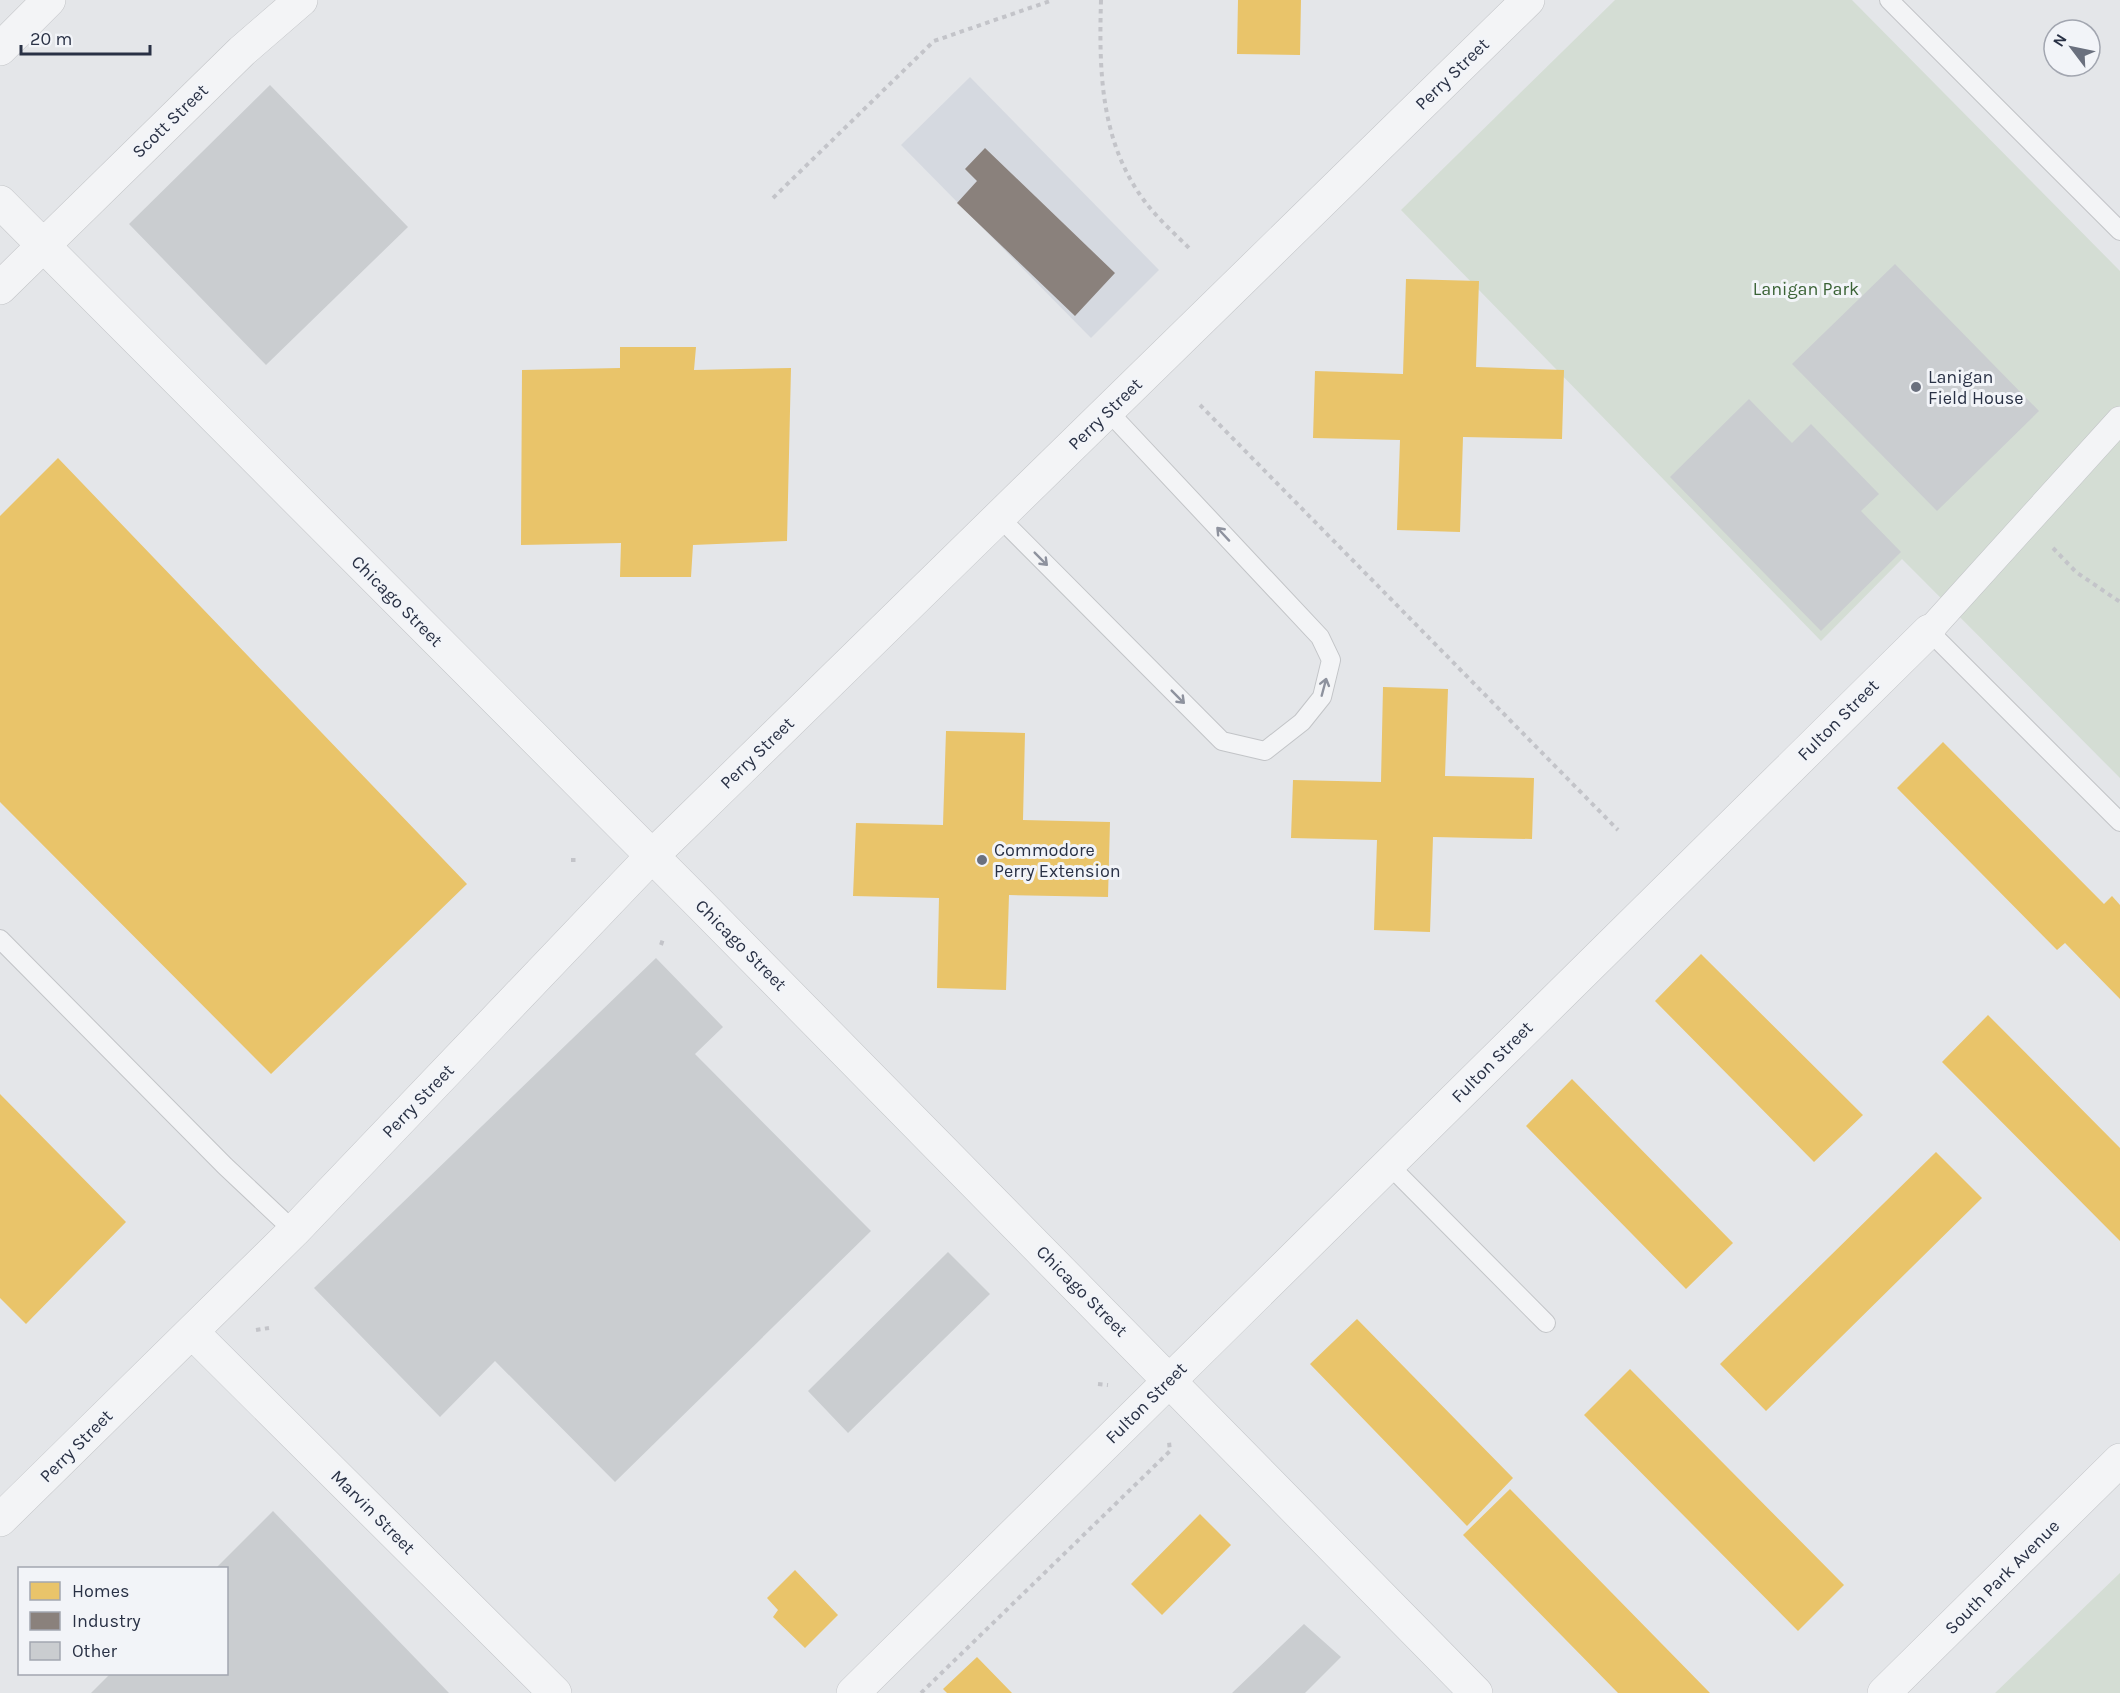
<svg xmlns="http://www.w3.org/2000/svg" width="2120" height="1693" font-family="Karla,sans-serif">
<rect width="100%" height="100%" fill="#e4e6e9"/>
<path fill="#d5d9e0" d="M970 77 1159 270 1091 338 901 145Z"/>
<path fill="#d4ddd4" d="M1615 0H1852L2120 271V778L1902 559 1821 641 1401 210Z
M2120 1573V1693H1995Z"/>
<path fill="#e9c46a" d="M1238 0H1301L1300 55 1237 54Z
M1406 279 1479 281 1476 367 1564 370 1562 439 1463 437 1460 532 1397 530 1400 440 1313 438 1315 371 1403 374Z
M620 347H696L694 370 791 368 787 541 693 545 691 577H620L621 543 521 545 522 370 620 368Z
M58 458 467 884 271 1074 0 802V516Z
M1383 687 1448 689 1445 776 1534 778 1532 839 1433 837 1430 932 1374 930 1377 840 1291 838 1293 780 1381 782Z
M946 731 1025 733 1023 820 1110 822 1108 897 1009 895 1006 990 937 988 939 898 853 896 856 823 943 825Z
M1943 742 2104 904 2112 896 2120 905V999L2065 943 2057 950 1897 788Z
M1701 954 1863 1115 1814 1162 1655 1001Z
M1988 1015 2120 1148V1241L1942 1062Z
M1572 1079 1733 1243 1686 1289 1526 1126Z
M0 1094 126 1222 26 1324 0 1298Z
M1936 1152 1982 1198 1766 1411 1720 1364Z
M1357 1319 1513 1478 1467 1526 1310 1364Z
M1630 1369 1844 1585 1798 1631 1584 1415Z
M1510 1489 1710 1693H1618L1463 1535Z
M1200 1514 1231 1545 1162 1615 1131 1584Z
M795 1570 838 1615 805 1648 773 1617 778 1610 767 1598Z
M977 1657 1012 1693H947L943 1689Z"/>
<path fill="#8a817c" d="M985 148 1115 273 1075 316 957 203 977 181 965 169Z"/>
<path fill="#cacdd0" d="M270 85 408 227 266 365 129 224Z
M1895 264 2039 411 1937 511 1792 364Z
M1749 399 1792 443 1811 424 1879 494 1861 511 1901 552 1821 631 1670 477Z
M656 958 723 1027 695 1054 871 1231 615 1482 495 1361 440 1417 314 1288Z
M948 1252 990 1294 848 1433 808 1391Z
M273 1511 449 1693H91L110 1674H226V1568H216Z
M1304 1624 1341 1657 1305 1693H1232Z"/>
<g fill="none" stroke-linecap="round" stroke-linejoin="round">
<defs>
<path id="service" d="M1889 0 2120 231
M999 517 1222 741 1265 751 1302 722 1322 697 1331 660 1320 637 1108 411
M1929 631 2120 822
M0 939 225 1166 294 1231
M1388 1164 1546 1323"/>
<path id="pedestrian" d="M1929 631 2120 420"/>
<path id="minor" d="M0 49 49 0
M0 202 700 904 1476 1693
M0 288 242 51 301 0
M192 1332 555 1693
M0 1520 294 1231 652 856 1528 0
M853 1693 1929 631"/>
<path id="tertiary" d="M1884 1693 2120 1460"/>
</defs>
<use href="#service" stroke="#c2c4c7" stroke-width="20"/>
<use href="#pedestrian" stroke="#c2c4c7" stroke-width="28"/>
<use href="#minor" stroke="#c2c4c7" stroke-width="34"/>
<use href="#tertiary" stroke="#c2c4c7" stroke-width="34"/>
<path stroke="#c3c4c9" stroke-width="4" stroke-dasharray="4.5 4.5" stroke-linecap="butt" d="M1101 0C1099 69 1100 140 1143 199 1156 217 1174 233 1190 249
M773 198 934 41 1053 0
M1200 405 1618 830
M2053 548 2076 572 2120 602
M571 860H578
M661 945 663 939
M256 1330 269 1328
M1098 1384 1108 1385
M921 1693 1170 1451 1169 1442"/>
<use href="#service" stroke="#f3f4f6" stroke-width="18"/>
<use href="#pedestrian" stroke="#f3f4f6" stroke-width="27"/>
<use href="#minor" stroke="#f3f4f6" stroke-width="33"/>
<use href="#tertiary" stroke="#f3f4f6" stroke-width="33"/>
</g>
<defs><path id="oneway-shaft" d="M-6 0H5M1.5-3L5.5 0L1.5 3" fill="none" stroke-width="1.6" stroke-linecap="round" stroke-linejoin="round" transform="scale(1.5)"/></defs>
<g stroke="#8e929e">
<use href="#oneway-shaft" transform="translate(1223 534) rotate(-133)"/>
<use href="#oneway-shaft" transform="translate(1041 559) rotate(45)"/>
<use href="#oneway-shaft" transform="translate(1324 687) rotate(-75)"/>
<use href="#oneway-shaft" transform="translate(1178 697) rotate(45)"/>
</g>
<g fill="#6a707e" stroke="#f2f4f8" stroke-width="2">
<circle cx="1916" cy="387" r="6"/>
<circle cx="982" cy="860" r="6"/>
</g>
<g text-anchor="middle" stroke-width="6" stroke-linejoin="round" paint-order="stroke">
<g font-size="18" fill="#293145" stroke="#f2f4f8">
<text transform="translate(1452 74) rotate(-44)" y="6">Perry Street</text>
<text transform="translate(170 121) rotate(-44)" y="6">Scott Street</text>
<text transform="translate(1105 414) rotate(-44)" y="6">Perry Street</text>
<text transform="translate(397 601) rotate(45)" y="6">Chicago Street</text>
<text transform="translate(1838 720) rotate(-45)" y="6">Fulton Street</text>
<text transform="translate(757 753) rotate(-44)" y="6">Perry Street</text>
<text transform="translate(741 945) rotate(45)" y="6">Chicago Street</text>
<text transform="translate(1492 1062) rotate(-45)" y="6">Fulton Street</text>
<text transform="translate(418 1101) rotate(-46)" y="6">Perry Street</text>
<text transform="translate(1082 1291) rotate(45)" y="6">Chicago Street</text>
<text transform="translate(1146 1403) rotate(-45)" y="6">Fulton Street</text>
<text transform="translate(76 1446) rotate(-45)" y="6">Perry Street</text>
<text transform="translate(373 1512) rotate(45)" y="6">Marvin Street</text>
<text transform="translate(2002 1577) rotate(-45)" y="6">South Park Avenue</text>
</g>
<g font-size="18" fill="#3a6235" stroke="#f2f4f8">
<text x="1806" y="295">Lanigan Park</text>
</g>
<g font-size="18" fill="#293145" stroke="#f2f4f8" text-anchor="start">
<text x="1928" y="383">Lanigan<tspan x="1928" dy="21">Field House</tspan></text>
<text x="994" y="856">Commodore<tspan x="994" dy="21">Perry Extension</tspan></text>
</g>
</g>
<rect x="18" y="1567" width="210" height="108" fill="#f2f4f8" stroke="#a2a6b0" stroke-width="1.5"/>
<rect x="30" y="1582" width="30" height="18" fill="#e9c46a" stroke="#a2a6b0" stroke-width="1.5"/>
<text x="72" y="1597" font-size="18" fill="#293145">Homes</text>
<rect x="30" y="1612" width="30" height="18" fill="#8a817c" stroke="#a2a6b0" stroke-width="1.5"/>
<text x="72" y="1627" font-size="18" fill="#293145">Industry</text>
<rect x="30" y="1642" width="30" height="18" fill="#cacdd0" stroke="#a2a6b0" stroke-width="1.5"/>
<text x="72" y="1657" font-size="18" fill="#293145">Other</text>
<g transform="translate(2072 48) rotate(302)"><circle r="28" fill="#f2f4f8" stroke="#a2a6b0" stroke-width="1.5"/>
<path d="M0-4.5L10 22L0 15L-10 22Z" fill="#6a707e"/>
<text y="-9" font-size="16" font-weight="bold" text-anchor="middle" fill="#293145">N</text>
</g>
<path d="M21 45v9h129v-9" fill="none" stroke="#293145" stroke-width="3"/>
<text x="30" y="45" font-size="18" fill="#293145" stroke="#f2f4f8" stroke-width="4.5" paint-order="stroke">20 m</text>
</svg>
